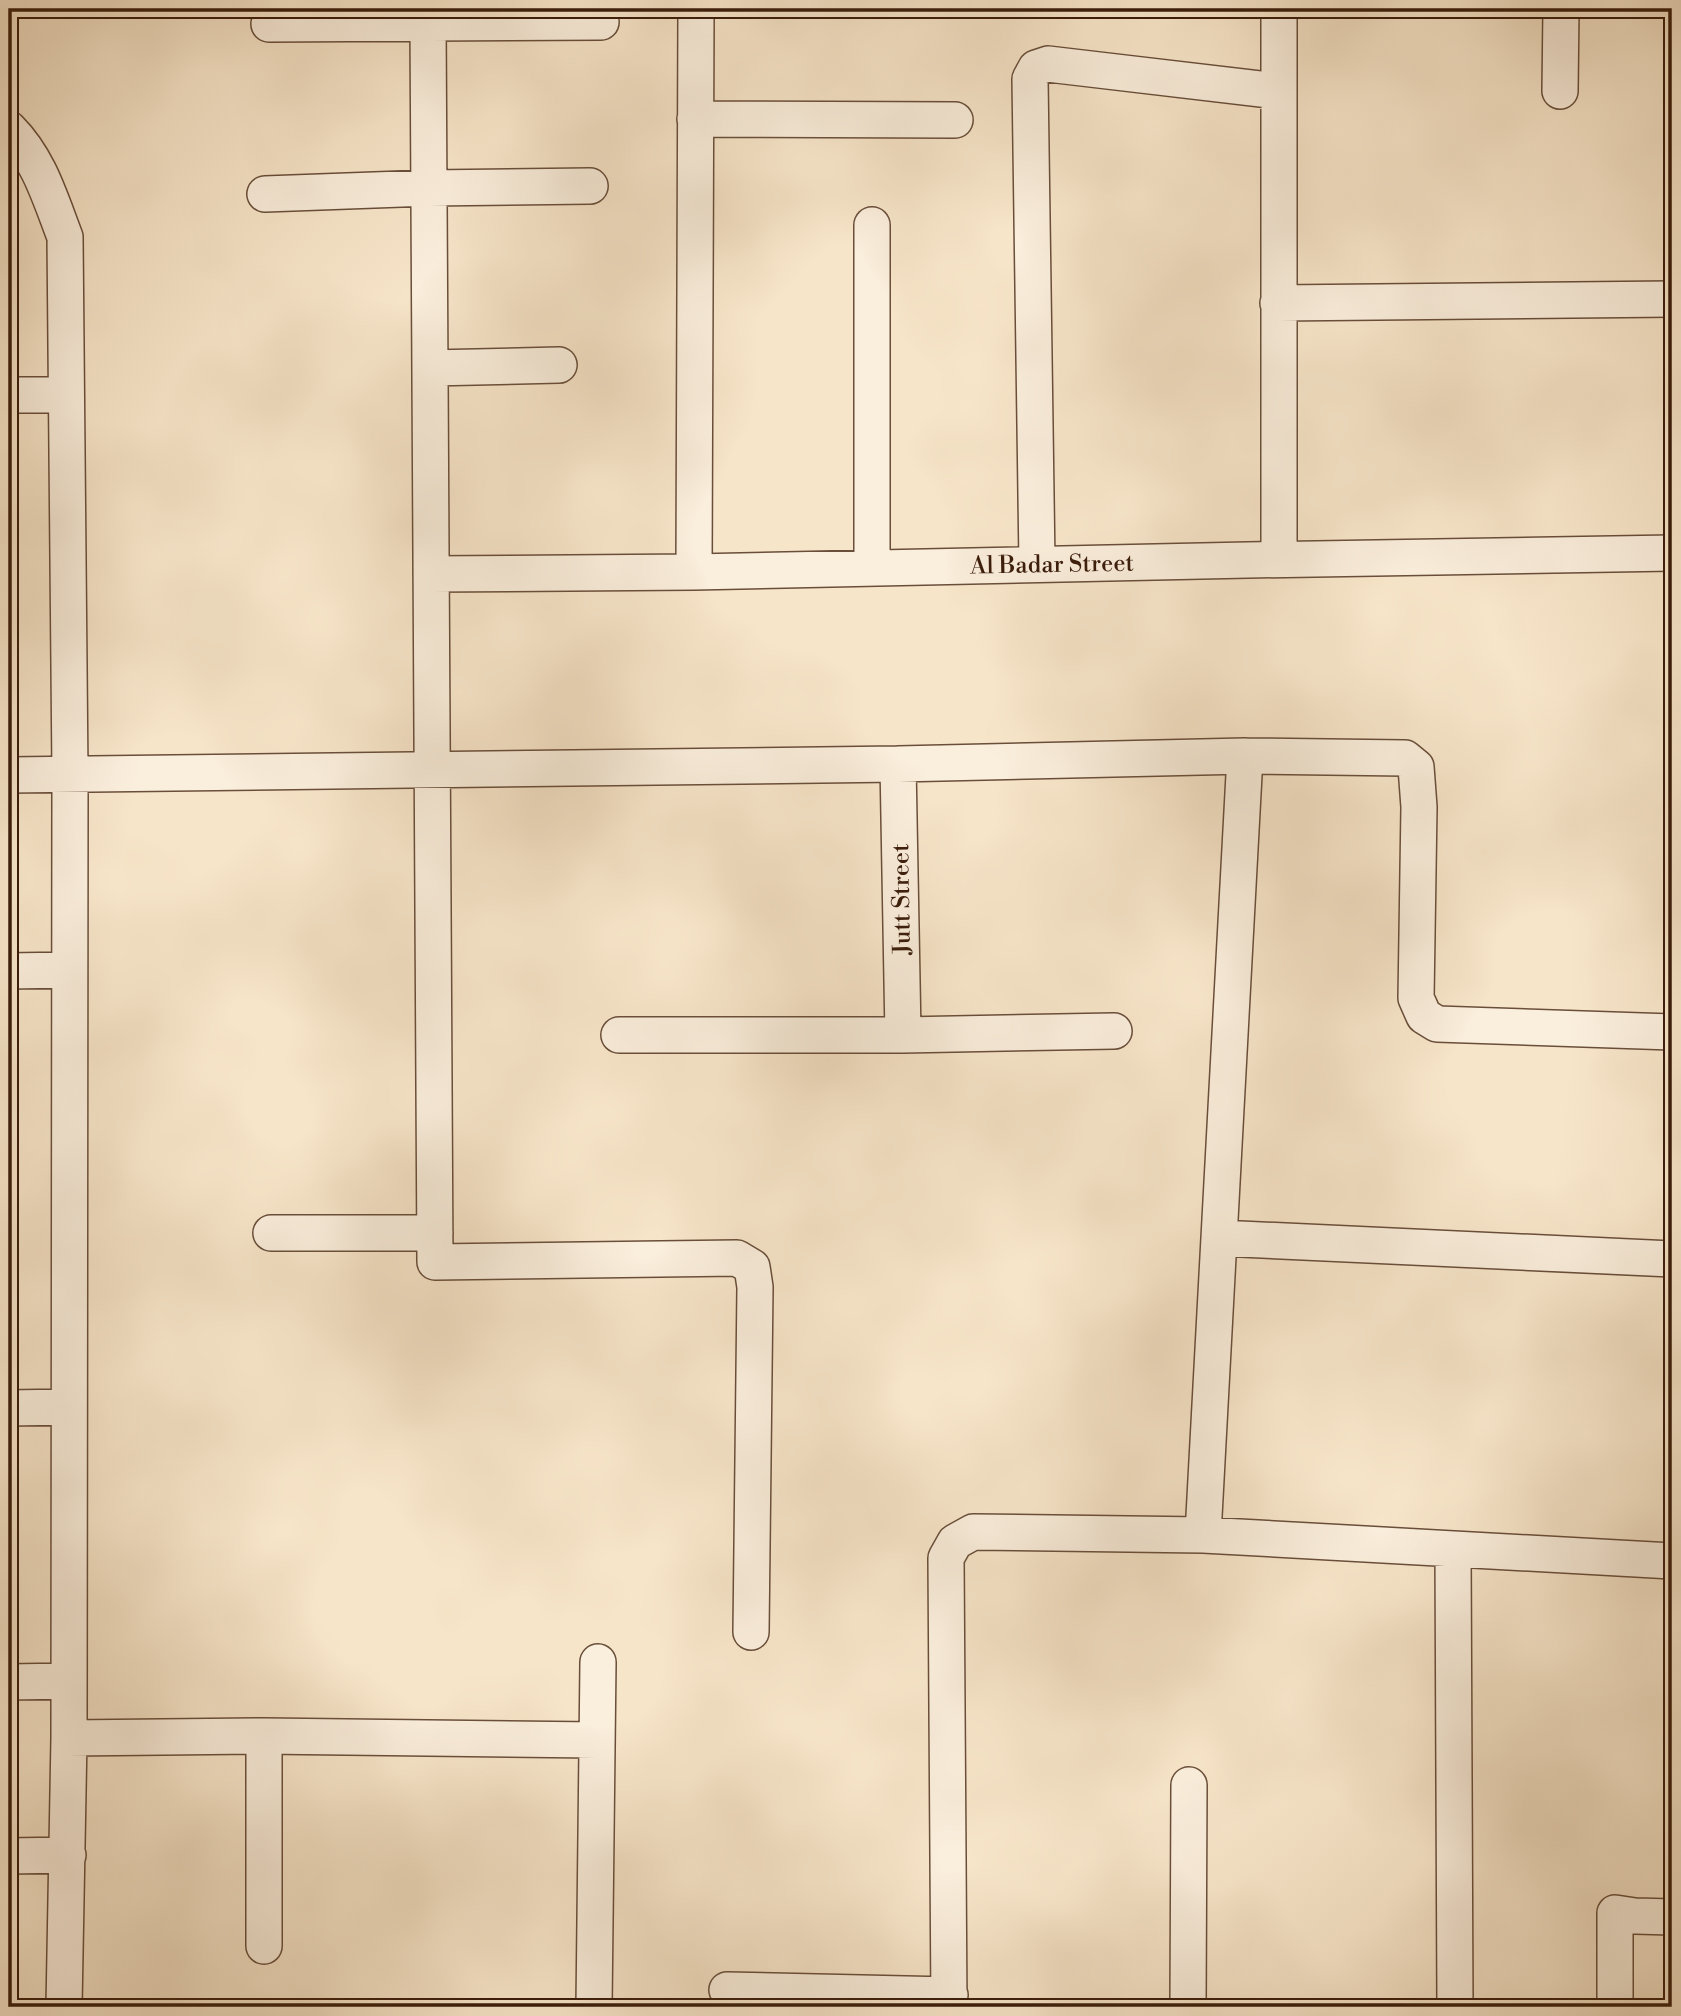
<svg xmlns="http://www.w3.org/2000/svg" width="1681" height="2016" font-family="'Libre Bodoni',serif">
<rect width="100%" height="100%" fill="#f7e5c9"/>
<filter id="stains"><feTurbulence type="fractalNoise" baseFrequency=".00286" numOctaves="4"/><feColorMatrix values="0 0 0 0 .2 0 0 0 0 .09 0 0 0 0 .02 0 0 0 .5 -.17"/></filter>
<radialGradient id="worn" r=".72"><stop offset=".6" stop-color="#630" stop-opacity="0"/><stop offset="1" stop-color="#630" stop-opacity=".3"/></radialGradient>
<g fill="none" stroke-linecap="round" stroke-linejoin="round">
<defs>
<path id="street" d="M428 22 435 1262 737 1258 752 1267 755 1287 751 1632
M269 24 601 22
M1560 91 1561 9
M695 119 955 120
M9 129C39 159 50 198 65 237L70 774 69 1738 64 2007
M265 194 429 188 590 186
M872 225V568
M1278 303 1672 299
M430 368 559 365
M9 395H66
M1279 559V9
M1037 564 1030 79 1036 68 1048 64 1278 91
M694 572 696 9
M431 574 694 572 1248 560 1672 553
M898 764 903 1035
M9 775 898 764 1245 756 1405 758 1416 767 1419 807 1416 998 1424 1016 1437 1024 1672 1032
M9 971 69 970
M619 1035H903L1114 1031
M271 1233H435
M1219 1238 1672 1259
M9 1408 68 1407
M1203 1535 1245 756
M1453 1549 1455 2007
M9 1682 69 1681
M264 1736V1946
M69 1738 264 1736 596 1740
M9 1856 68 1855
M727 1990 950 1995
M594 2007 598 1662
M949 2007 946 1558 955 1542 973 1532 1203 1535 1672 1561
M1188 2007 1189 1785
M1615 2007V1913L1635 1916 1672 1917"/>
</defs>
<use href="#street" stroke="#694e3a" stroke-width="38"/>
<use href="#street" stroke="#faeedc" stroke-width="35"/>
</g>
<g text-anchor="middle" stroke-width="5" stroke-linejoin="round" paint-order="stroke">
<g font-size="24" fill="#3a1c0b" stroke="#faeedc">
<text transform="translate(1052 564) rotate(-1)" y="8">Al Badar Street</text>
<text transform="translate(901 899) rotate(-91)" y="8">Jutt Street</text>
</g>
</g>
<rect width="1681" height="2016" fill="none" stroke="#f7e5c9" stroke-width="35"/>
<rect x="10" y="10" width="1660" height="1995" fill="none" stroke="#3a1c0b" stroke-width="3.5"/>
<rect x="18" y="18" width="1646" height="1981" fill="none" stroke="#3a1c0b" stroke-width="2"/>
<rect width="100%" height="100%" filter="url(#stains)"/>
<rect width="100%" height="100%" fill="url(#worn)"/>
</svg>
